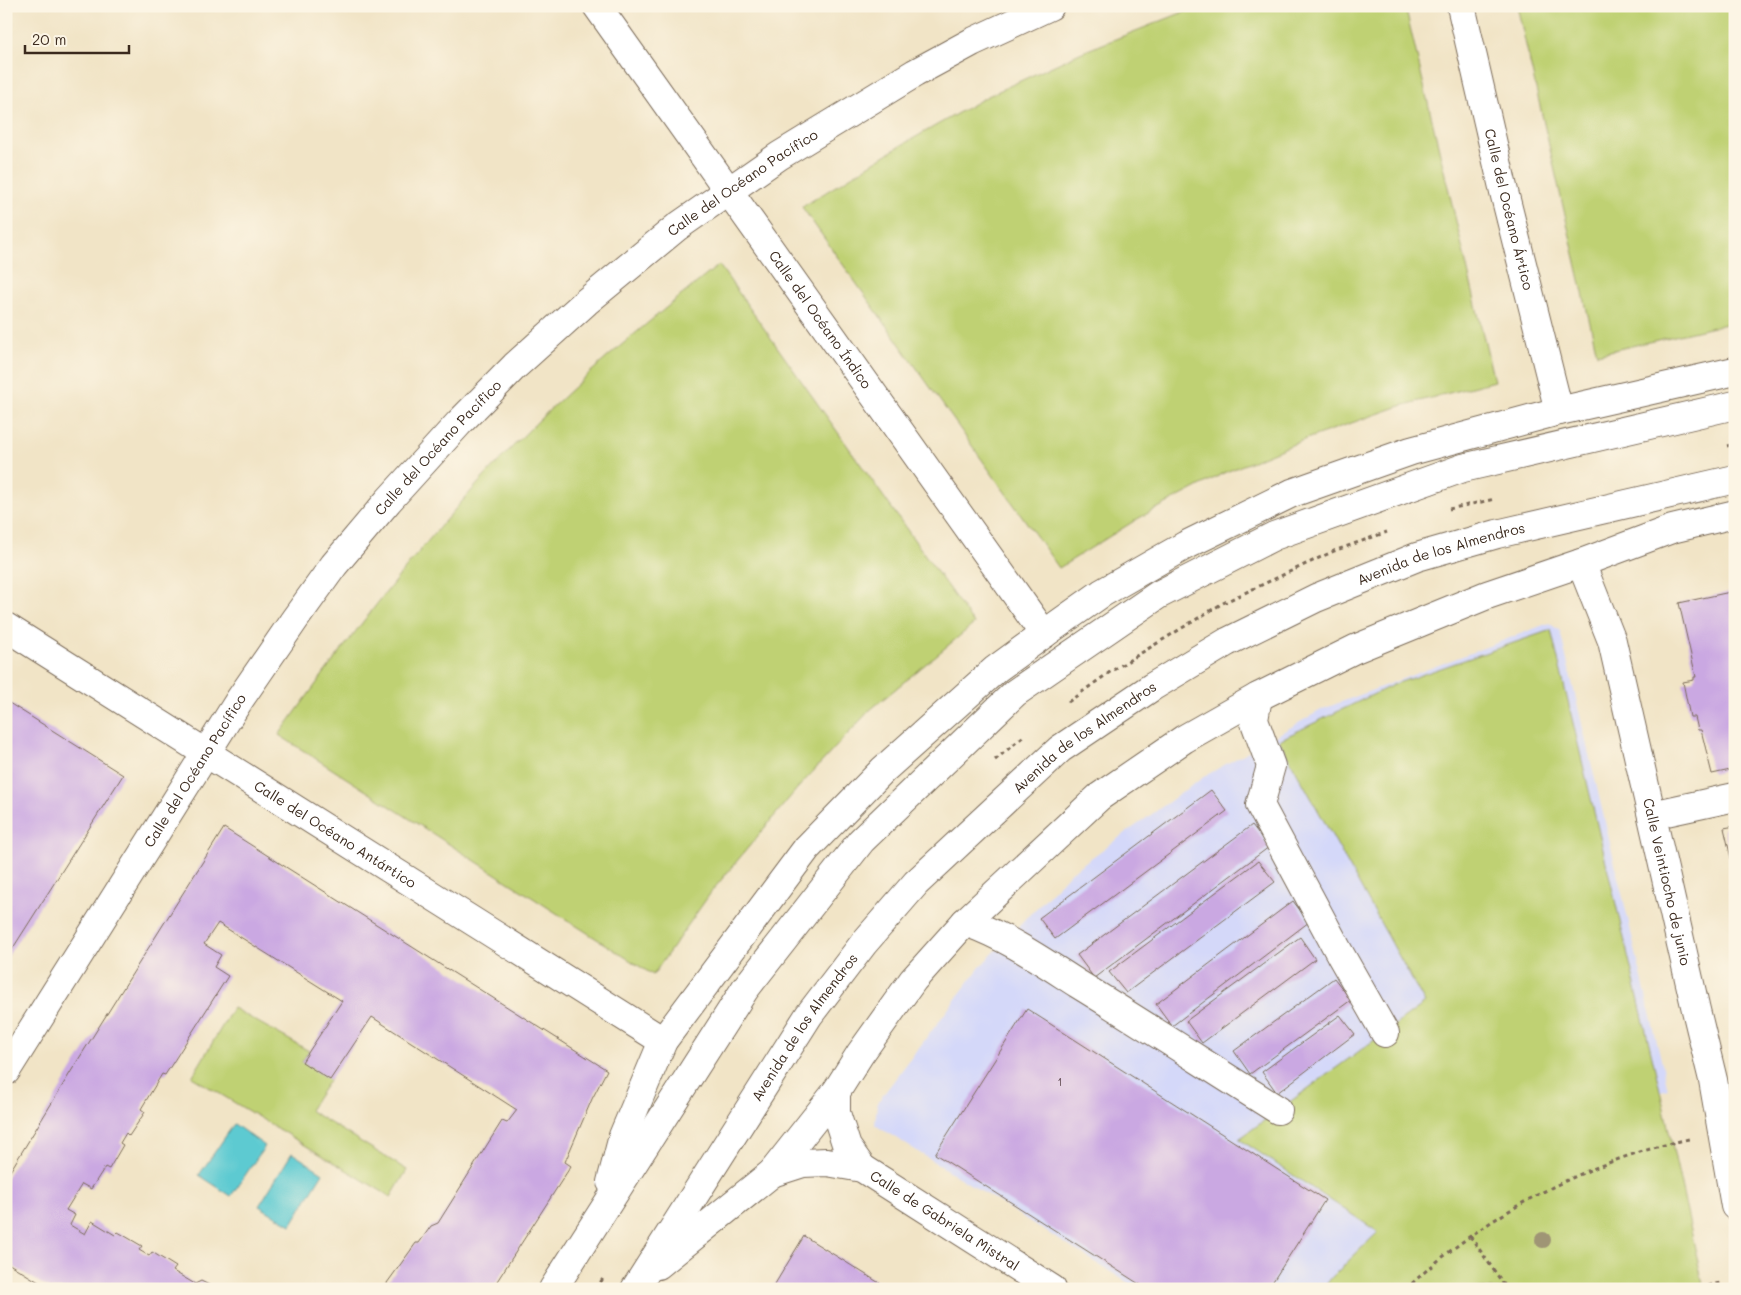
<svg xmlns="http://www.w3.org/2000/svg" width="1741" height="1295" font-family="Mali,sans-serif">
<rect width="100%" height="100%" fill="#fcf5e5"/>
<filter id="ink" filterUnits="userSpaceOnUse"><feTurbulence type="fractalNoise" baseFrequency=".02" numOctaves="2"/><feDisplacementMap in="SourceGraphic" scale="10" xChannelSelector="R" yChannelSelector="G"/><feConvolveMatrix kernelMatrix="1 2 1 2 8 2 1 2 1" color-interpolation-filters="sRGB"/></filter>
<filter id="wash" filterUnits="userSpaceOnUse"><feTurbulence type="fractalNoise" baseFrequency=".0096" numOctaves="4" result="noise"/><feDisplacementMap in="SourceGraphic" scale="20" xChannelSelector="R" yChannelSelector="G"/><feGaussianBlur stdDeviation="1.12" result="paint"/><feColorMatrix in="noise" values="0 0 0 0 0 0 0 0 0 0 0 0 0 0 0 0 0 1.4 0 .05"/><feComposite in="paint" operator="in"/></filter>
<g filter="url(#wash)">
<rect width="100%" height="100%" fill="#f1e4c6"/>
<path fill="#d4d8f9" d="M1549 623 1560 631 1668 1089 1588 1112 1327 1289H1138L875 1125 877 1103 980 967 1070 873 1205 776 1323 709Z"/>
<path fill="#bfd173" stroke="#7d7e48" d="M1199 6H1405L1494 381 1397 407 1306 439 1226 472 1139 518 1059 568 802 207 900 146 988 96 1080 53Z
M1517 6H1735V322L1597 354Z
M719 265 974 624 870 710 796 790 712 891 653 975 279 735C356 628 437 522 530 429 589 370 654 317 719 265Z
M1551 630 1659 1086 1704 1289H1323L1332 1277 1378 1232 1239 1139 1425 1003 1279 740 1395 684Z
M233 1008 309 1051 302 1062 330 1079 309 1110 407 1170 391 1197 192 1077Z"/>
<path fill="#5dcad1" stroke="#4c7a78" d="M234 1124 265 1146 231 1196 199 1175Z
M292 1153 323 1173 291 1225 259 1206Z"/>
<g id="blocks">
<path fill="#caa8e2" d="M1735 591V769L1712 774 1701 730H1698L1695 717H1690L1683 682 1694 680V677H1696L1679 603Z
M6 701 123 775 6 959Z
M1211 790 1227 811 1055 939 1039 918Z
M1252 825 1269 847 1094 978 1077 955Z
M1735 826V870L1734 871 1724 828Z
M224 828 607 1070 592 1099 565 1162 571 1166 492 1289H388L387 1283 416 1243H419L431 1226 438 1223 502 1121 507 1123 517 1110 372 1017 330 1080 302 1062 342 1001 218 923 204 944 221 955 214 967 228 976 165 1075 162 1074 141 1109 145 1112 129 1136 126 1133 120 1143 123 1145 109 1169 105 1167 91 1189 82 1184 66 1210 75 1215 70 1225 85 1234 92 1221 115 1235 118 1232 142 1246 139 1250 149 1256 152 1252 176 1267 173 1271 195 1284 201 1281 217 1289H50L6 1262V1178L78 1060Z
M1258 861 1275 882 1126 993 1109 972Z
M1293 901 1309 922 1172 1026 1156 1004Z
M1300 937 1315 959 1202 1043 1186 1021Z
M1334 978 1351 1000 1250 1074 1234 1051Z
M1027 1009 1325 1200 1268 1289H1147L935 1154Z
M1340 1015 1355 1034 1277 1093 1262 1072Z
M804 1236 889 1289H772Z"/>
</g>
</g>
<g filter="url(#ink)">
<use href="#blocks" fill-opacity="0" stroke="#7b6b59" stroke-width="1"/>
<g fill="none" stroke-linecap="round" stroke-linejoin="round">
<defs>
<g id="minor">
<path id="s1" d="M597 6 1044 634"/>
<path id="s2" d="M1461 6 1505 196 1559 411"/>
<path id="s3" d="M1581 563 1612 641 1696 1010 1713 1080 1735 1206"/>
<path id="s4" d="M6 627 663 1041"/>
<path d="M1258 697 1254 720 1271 766 1260 805 1340 954 1385 1033"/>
<path d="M1652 815 1735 797"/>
<path d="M965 922C1006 936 1042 961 1078 984 1145 1025 1211 1068 1278 1110"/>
<path id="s5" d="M6 1071 240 699 295 619 334 565 388 501 459 423 515 366 586 302 677 227 779 156 915 73 972 42 1050 6"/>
<path d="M836 1092V1113L847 1147 862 1168"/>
<path id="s6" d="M772 1173 803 1163 827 1162 862 1168 1052 1289"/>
<path d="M611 1182 623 1136 663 1041 807 848 883 770 996 669 1044 634 1102 593 1163 558 1186 545 1292 493 1411 451 1559 411 1735 371"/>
<path d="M658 1265 772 1173 836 1092 860 1054 913 980 965 922 1099 797 1184 739 1258 697 1355 649 1487 595 1581 563 1672 529 1735 514"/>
<path d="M553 1289 745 989 861 841 1015 693 1158 595 1274 536 1463 468 1735 405"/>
<path id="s7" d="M635 1289 809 1015 864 943 916 883 1060 749 1152 687 1227 642 1316 598 1417 557 1497 534 1735 479"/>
</g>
</defs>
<use href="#minor" stroke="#7b6b59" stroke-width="30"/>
<path stroke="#7b6b59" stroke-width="3" stroke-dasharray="4 4" stroke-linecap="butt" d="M1727 446 1735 444
M1449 509 1495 499
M1068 702 1110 672 1223 603 1334 551 1387 532
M995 760 1025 735
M1470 1236 1507 1289
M596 1289 604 1277
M1406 1289C1484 1215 1584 1162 1689 1139
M1692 1289 1720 1283"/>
<use href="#minor" stroke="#fff" stroke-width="28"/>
</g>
<circle fill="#9f9575" cx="1543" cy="1240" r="8"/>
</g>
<g text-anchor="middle" stroke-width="4.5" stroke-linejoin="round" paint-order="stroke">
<g font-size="11" fill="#5f4a4f">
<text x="1060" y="1086">1</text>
</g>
<g font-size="14" fill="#3b2a1e" stroke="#fcf5e5">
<text dy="5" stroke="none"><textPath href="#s5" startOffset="1165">Calle del Océano Pacífico</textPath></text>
<text dy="5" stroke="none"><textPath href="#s2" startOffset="209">Calle del Océano Ártico</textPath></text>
<text dy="5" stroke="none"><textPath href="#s1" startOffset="385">Calle del Océano Índico</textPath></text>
<text dy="5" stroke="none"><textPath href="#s5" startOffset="760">Calle del Océano Pacífico</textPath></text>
<text dy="5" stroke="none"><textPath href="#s7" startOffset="1122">Avenida de los Almendros</textPath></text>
<text dy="5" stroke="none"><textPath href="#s7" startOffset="718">Avenida de los Almendros</textPath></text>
<text dy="5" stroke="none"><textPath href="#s5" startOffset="355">Calle del Océano Pacífico</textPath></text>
<text dy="5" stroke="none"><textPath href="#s4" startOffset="389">Calle del Océano Antártico</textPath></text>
<text dy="5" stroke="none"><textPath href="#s3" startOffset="331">Calle Veintiocho de junio</textPath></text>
<text dy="5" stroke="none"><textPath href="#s7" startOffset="312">Avenida de los Almendros</textPath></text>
<text dy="5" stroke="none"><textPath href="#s6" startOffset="190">Calle de Gabriela Mistral</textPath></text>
</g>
</g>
<rect width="1741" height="1295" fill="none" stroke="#fcf5e5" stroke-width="25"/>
<path d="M25 45v8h104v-8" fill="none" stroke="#3b2a1e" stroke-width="2.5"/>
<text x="32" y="45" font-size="15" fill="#3b2a1e" stroke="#fcf5e5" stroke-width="4" paint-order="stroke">20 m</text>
</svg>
